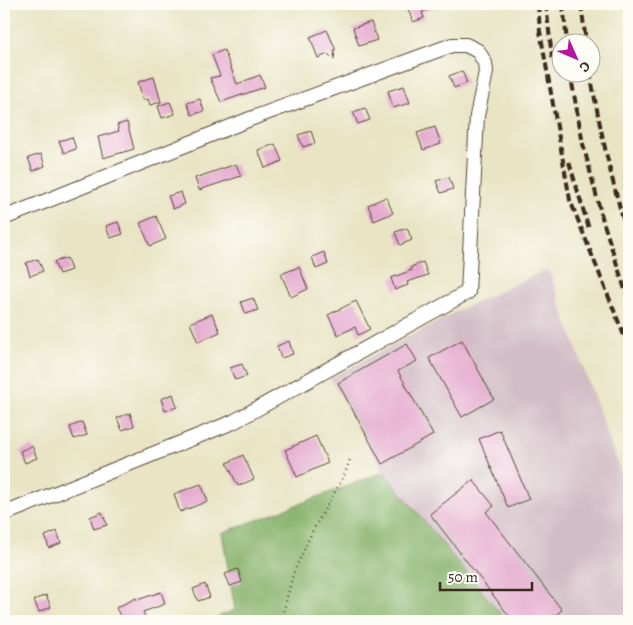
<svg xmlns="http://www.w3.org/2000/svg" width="633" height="625" font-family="Alegreya,serif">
<rect width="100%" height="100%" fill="#fdfcf7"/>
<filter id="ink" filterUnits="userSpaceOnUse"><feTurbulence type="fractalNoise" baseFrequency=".02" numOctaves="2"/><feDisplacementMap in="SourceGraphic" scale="10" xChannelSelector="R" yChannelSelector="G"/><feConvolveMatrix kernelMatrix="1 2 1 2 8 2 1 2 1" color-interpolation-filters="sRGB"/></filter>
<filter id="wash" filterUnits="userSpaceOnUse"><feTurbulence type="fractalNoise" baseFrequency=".0096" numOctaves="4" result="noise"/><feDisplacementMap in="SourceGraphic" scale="20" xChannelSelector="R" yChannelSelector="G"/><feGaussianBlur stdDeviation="1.12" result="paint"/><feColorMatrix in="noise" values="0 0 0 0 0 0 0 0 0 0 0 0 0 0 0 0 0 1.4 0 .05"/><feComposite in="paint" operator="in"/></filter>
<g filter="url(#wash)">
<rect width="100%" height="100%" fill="#e9e4c4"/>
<path fill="#d2bdc6" d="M548 269 629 495V621H506L384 472 330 378 464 308Z"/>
<path fill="#86b26a" stroke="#606e44" d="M384 472 506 621H207L235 610 222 533Z"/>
<g id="blocks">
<path fill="#e5abcf" d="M406 4H441V5L422 12 424 18 413 22Z
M371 22 377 40 359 46 353 28Z
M327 30 335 48 334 60 328 54 318 58 310 37Z
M224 50 237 84 260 75 265 87 221 102 210 78 220 76 212 55Z
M462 71 467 83 454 88 449 76Z
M154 77 161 102 150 105 148 99 143 100 138 82Z
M404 86 410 103 393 108 388 91Z
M200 99 204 111 192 115 187 103Z
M170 102 175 114 162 118 158 106Z
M365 108 370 120 358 124 353 112Z
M127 122 134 149 103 158 98 137 119 131 117 125Z
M435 127 441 144 423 150 417 133Z
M311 131 315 143 303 147 298 135Z
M72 137 76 149 64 153 59 141Z
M275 144 282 161 265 168 258 150Z
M41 154 45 166 33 171 28 158Z
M236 164 241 176 199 190 195 178Z
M449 177 453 189 441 193 436 181Z
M181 192 185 204 173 209 168 196Z
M386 197 393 213 374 221 368 205Z
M156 216 166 239 150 246 140 223Z
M118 222 123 234 110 238 106 226Z
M407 228 412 240 400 245 395 232Z
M324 252 328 264 316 269 312 257Z
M67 258 71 270 59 274 54 262Z
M38 259 43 271 30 276 26 263Z
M423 262 428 275 407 282 408 285 395 290 391 278 412 270 411 267Z
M299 267 308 289 291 297 281 274Z
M253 298 258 310 246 314 241 302Z
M356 301 370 329 358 335 355 327 338 335 328 315Z
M212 314 220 332 198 342 190 323Z
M462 340 494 399 462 417 429 358Z
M289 341 293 354 281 358 277 346Z
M407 344 417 361 398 371 433 435 382 464 338 383Z
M242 364 247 376 235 380 230 368Z
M173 394 177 407 165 411 161 399Z
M130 413 134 426 122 430 117 418Z
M82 422 87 435 74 439 70 427Z
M500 430 529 499 508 508 479 439Z
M316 436 328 463 297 477 285 450Z
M32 446 37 458 25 463 20 451Z
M243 455 254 479 238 486 227 463Z
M473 480 494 506 486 512 562 610 547 621H513L430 514Z
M201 484 208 501 180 512 174 494Z
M102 512 107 525 94 529 90 517Z
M57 531 61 543 49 548 45 536Z
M238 569 242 582 230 586 225 574Z
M205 584 210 597 198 601 193 589Z
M161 592 165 604 143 612 147 621H123L116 608 136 598 137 600Z
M46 595 51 607 39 612 34 600Z"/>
</g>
</g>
<g filter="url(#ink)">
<use href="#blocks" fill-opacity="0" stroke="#554637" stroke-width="1"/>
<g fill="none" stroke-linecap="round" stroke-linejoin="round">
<defs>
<path id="minor" d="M4 218 250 119 452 45H466L478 51 485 63 486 72 477 116 468 292 233 422 4 514"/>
</defs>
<use href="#minor" stroke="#554637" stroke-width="16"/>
<path stroke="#554637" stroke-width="2.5" stroke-dasharray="1 4" stroke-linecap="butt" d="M281 621 293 574 313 530 344 476 351 457"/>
<use href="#minor" stroke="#fff" stroke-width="14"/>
<path stroke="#3b2a1e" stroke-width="4" stroke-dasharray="8 4" stroke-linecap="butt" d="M538 4 540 31 570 200 629 348
M546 4 552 58
M563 4 567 42
M581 4 586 42
M570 72 583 144 603 221 629 302
M590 72C600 129 612 184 629 239
M569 162 589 229
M628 218 625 196 629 60"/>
</g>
</g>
<rect width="633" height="625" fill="none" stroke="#fdfcf7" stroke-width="20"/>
<g transform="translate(576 58) rotate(135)"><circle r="24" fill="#fdfcf7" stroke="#afa8a0"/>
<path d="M0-4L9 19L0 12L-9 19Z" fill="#b5179e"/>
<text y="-8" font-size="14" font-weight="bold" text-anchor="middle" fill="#3b2a1e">С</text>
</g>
<path d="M440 582v8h92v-8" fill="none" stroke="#3b2a1e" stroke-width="2.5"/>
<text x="448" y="582" font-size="15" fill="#3b2a1e" stroke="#fdfcf7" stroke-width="4" paint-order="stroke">50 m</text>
</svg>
